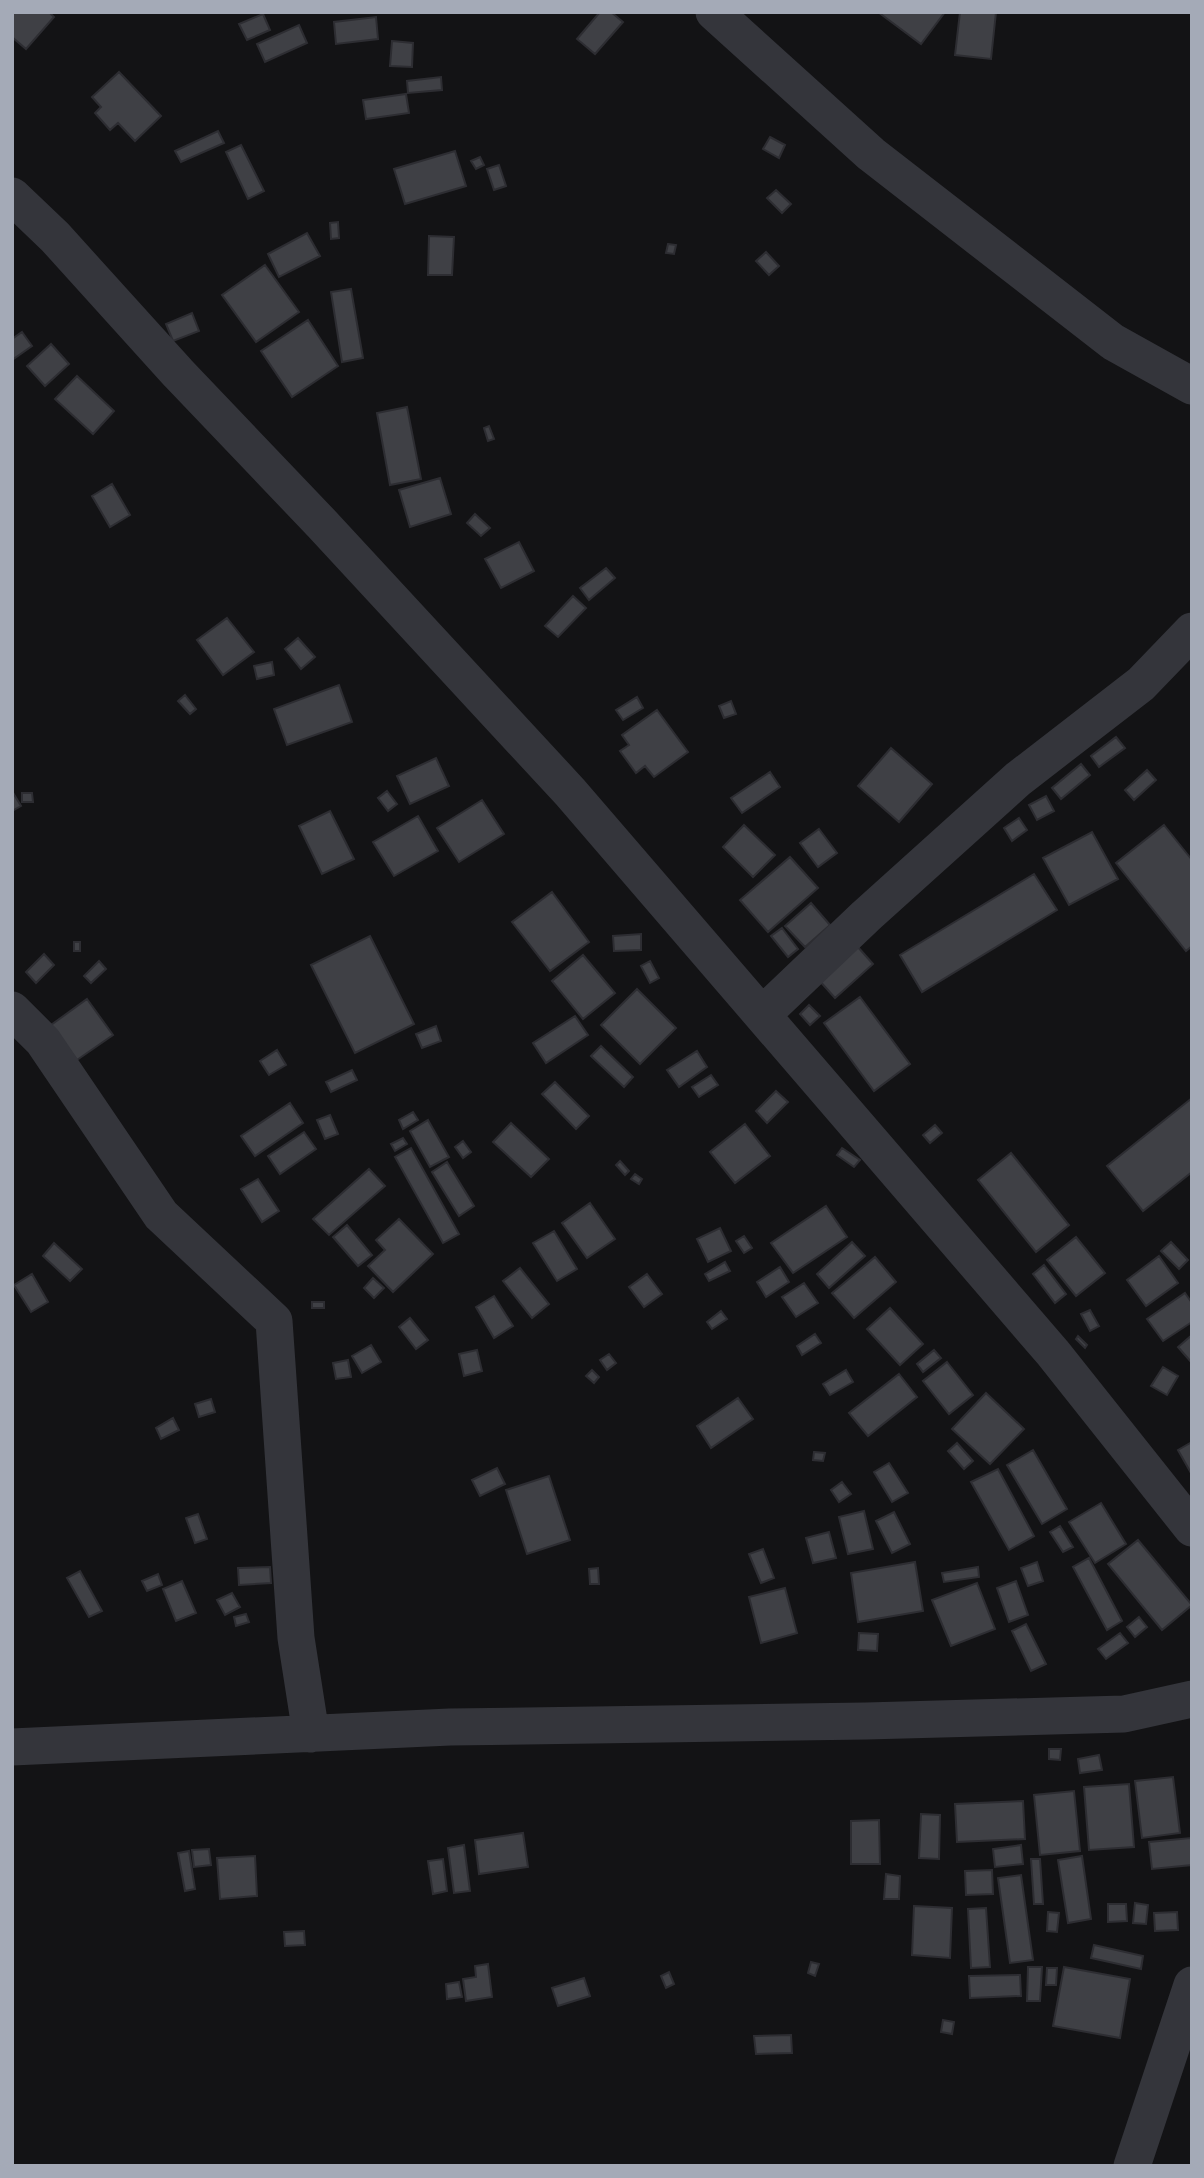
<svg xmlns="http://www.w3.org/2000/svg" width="1204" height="2178" font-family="'PT Sans',sans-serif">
<rect width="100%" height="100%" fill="#131315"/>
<path fill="#3f4045" stroke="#2d2d32" stroke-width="2" d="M12 12H49L54 17 26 49 12 37Z
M600 12H611L623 22 595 54 577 39Z
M878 12H945L921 44Z
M960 12H996L991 59 955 55Z
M263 14 270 30 247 40 239 24Z
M376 17 378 39 336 44 334 22Z
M299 25 307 43 265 62 257 44Z
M392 41 413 43 412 67 390 66Z
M119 72 161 116 135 141 118 123 110 130 95 113 101 107 92 97Z
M441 77 442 90 408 93 407 81Z
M406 94 409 113 366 119 363 100Z
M218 131 224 143 181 162 175 151Z
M770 137 785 145 779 158 763 149Z
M241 145 264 191 248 199 226 152Z
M455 151 466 186 405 204 394 169Z
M480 157 484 165 476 169 471 161Z
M499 165 506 186 494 190 487 169Z
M776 190 791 204 782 213 767 198Z
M338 222 339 238 331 239 330 223Z
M307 233 320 256 279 277 268 254Z
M429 236 454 237 452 275H428Z
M668 244 676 245 674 254 666 253Z
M766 252 779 266 769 275 756 261Z
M265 265 299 312 256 342 222 295Z
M351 289 363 358 342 362 331 292Z
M192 313 199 331 173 341 166 324Z
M308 320 338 366 292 397 261 351Z
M22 332 32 346 12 360V339Z
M51 344 69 364 45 386 27 366Z
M77 376 114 411 93 434 55 399Z
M407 407 421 479 390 485 377 413Z
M489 426 494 439 488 441 484 428Z
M440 478 451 514 410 527 399 490Z
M112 484 130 515 110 527 92 496Z
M475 514 490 528 481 536 467 523Z
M519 542 534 571 501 588 485 559Z
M606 568 615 578 589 600 580 588Z
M573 596 586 608 558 637 545 626Z
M227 618 254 652 223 675 197 640Z
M298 638 315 657 301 669 285 649Z
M272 662 274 675 257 679 254 666Z
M339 685 352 722 287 745 274 709Z
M185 695 196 709 190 714 178 701Z
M637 697 643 708 623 720 616 710Z
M731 701 736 714 724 718 719 706Z
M657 710 688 752 654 777 645 766 636 773 620 751 629 745 622 735Z
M1116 737 1125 748 1099 767 1091 756Z
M891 748 932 784 899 822 858 786Z
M436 758 449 786 410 804 397 776Z
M1081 764 1090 775 1061 799 1052 788Z
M1147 770 1156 780 1134 800 1125 790Z
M770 772 780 787 742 813 731 798Z
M12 791 21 806 12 811Z
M387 791 397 804 388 811 378 798Z
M22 793H32L33 802H22Z
M1046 796 1054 811 1037 820 1029 805Z
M482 800 504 834 459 862 437 828Z
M330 811 354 859 322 874 299 826Z
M418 816 438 851 394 876 373 842Z
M1019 818 1027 830 1012 841 1004 828Z
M744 825 775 855 753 877 723 847Z
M1164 825 1192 860V946L1186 951 1116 863Z
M819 829 837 853 818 867 800 843Z
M1092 832 1118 879 1069 905 1043 858Z
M790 857 818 888 768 932 740 900Z
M1034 874 1057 910 922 992 900 955Z
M552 892 589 942 550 971 512 922Z
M811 903 830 925 805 947 785 926Z
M782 928 798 949 788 957 771 936Z
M641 934V950L614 951 613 936Z
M370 936 414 1024 355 1053 311 965Z
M74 942H80V951H74Z
M857 946 873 964 835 998 818 979Z
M44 954 54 965 36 983 26 972Z
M583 955 615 993 583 1019 552 981Z
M99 961 106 969 91 983 84 976Z
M650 961 659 978 650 983 641 966Z
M637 989 676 1028 640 1064 601 1025Z
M860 997 910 1064 874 1091 824 1023Z
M87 999 113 1035 77 1060 51 1025Z
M809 1005 820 1016 810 1025 800 1014Z
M575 1016 588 1035 546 1063 533 1043Z
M436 1026 441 1041 422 1048 416 1034Z
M601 1046 633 1077 624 1087 591 1056Z
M277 1050 286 1065 269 1075 260 1061Z
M697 1051 707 1067 679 1087 667 1070Z
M352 1070 357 1080 331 1092 326 1082Z
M711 1075 718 1085 699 1097 692 1087Z
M555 1082 589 1116 576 1129 542 1094Z
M776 1091 788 1102 767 1123 756 1111Z
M1192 1098V1172L1143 1211 1107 1166Z
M290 1103 303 1123 255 1156 241 1136Z
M413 1112 418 1120 403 1129 399 1120Z
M330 1115 338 1134 325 1139 317 1120Z
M428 1120 449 1157 430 1167 410 1131Z
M511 1123 549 1159 531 1177 493 1142Z
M745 1124 770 1156 735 1183 710 1152Z
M935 1125 942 1133 930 1143 923 1135Z
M304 1132 316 1149 280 1174 268 1156Z
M403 1138 407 1144 395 1151 391 1144Z
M463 1141 471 1152 463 1158 455 1147Z
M411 1148 459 1234 443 1243 395 1157Z
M842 1148 860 1160 854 1167 837 1155Z
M1011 1153 1069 1225 1036 1252 978 1180Z
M620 1161 629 1171 625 1175 616 1165Z
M447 1162 474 1206 459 1216 432 1172Z
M369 1169 385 1186 329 1235 313 1219Z
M635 1174 642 1179 639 1184 631 1179Z
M258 1179 279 1211 262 1222 241 1189Z
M590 1203 615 1239 587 1258 562 1223Z
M826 1206 847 1237 793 1273 771 1243Z
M399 1219 433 1254 393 1292 368 1266 385 1250 376 1240Z
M347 1225 372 1255 358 1266 333 1237Z
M720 1228 731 1251 708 1262 697 1239Z
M554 1231 577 1269 557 1281 533 1243Z
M744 1236 752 1248 744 1253 736 1241Z
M1076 1237 1105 1273 1076 1296 1047 1260Z
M852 1242 865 1256 829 1288 817 1274Z
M1171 1242 1188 1260 1179 1269 1161 1251Z
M54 1243 82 1269 70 1281 43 1256Z
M1159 1256 1178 1283 1146 1306 1127 1280Z
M875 1257 896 1282 854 1318 832 1293Z
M725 1262 730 1271 709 1281 705 1274Z
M1044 1265 1066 1294 1055 1303 1033 1274Z
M780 1267 789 1282 766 1297 757 1282Z
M520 1268 549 1304 532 1318 503 1281Z
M32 1274 48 1302 31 1312 14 1285Z
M647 1274 662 1294 644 1307 629 1287Z
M373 1278 384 1288 374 1298 364 1288Z
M804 1283 818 1303 796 1317 782 1297Z
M1185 1293 1192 1303V1322L1163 1341 1147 1319Z
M494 1296 513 1326 494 1338 476 1307Z
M312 1302H324V1308H312Z
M890 1308 923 1344 900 1365 867 1329Z
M1090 1310 1099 1326 1090 1331 1081 1314Z
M721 1311 727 1319 712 1329 707 1322Z
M410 1318 428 1340 416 1349 399 1327Z
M815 1334 821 1343 802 1355 797 1346Z
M1192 1335V1363L1178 1347Z
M1078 1336 1087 1345 1085 1348 1076 1339Z
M371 1345 381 1362 362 1373 352 1356Z
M477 1350 482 1371 464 1376 459 1354Z
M934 1350 941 1358 923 1372 917 1364Z
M609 1354 616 1363 607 1370 600 1360Z
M348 1360 351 1377 336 1379 333 1363Z
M947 1362 973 1395 949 1414 923 1381Z
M1163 1367 1178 1376 1167 1395 1151 1386Z
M592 1370 599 1377 594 1383 586 1376Z
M846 1370 853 1382 830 1395 823 1384Z
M899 1374 917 1397 868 1436 849 1413Z
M986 1393 1024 1429 990 1464 952 1429Z
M738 1398 753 1419 711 1448 697 1426Z
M211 1399 215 1412 199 1417 195 1404Z
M173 1418 179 1430 161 1439 156 1428Z
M1192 1442V1473H1191L1178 1450Z
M957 1443 973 1461 964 1469 948 1451Z
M1033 1450 1067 1509 1042 1524 1007 1465Z
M814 1452 825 1453 823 1461 813 1460Z
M889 1463 908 1493 892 1502 874 1472Z
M497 1468 505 1484 480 1496 472 1480Z
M998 1469 1034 1536 1009 1550 971 1482Z
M549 1476 570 1540 527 1554 506 1490Z
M842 1482 851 1494 839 1502 831 1490Z
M1101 1503 1126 1544 1095 1563 1069 1522Z
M864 1511 873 1549 848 1554 839 1517Z
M894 1512 910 1544 892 1553 876 1521Z
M198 1514 207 1539 195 1543 186 1518Z
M1060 1526 1073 1547 1063 1552 1050 1532Z
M829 1532 836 1558 813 1563 806 1538Z
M1138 1540 1192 1605 1162 1630 1108 1564Z
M763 1549 774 1578 761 1583 749 1554Z
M1089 1558 1122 1621 1107 1630 1073 1567Z
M915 1562 923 1611 858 1622 851 1573Z
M1037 1562 1043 1581 1028 1586 1021 1568Z
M270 1567 271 1583 239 1585 238 1568Z
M978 1567 979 1577 944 1582 942 1573Z
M598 1568 599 1584H590L589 1569Z
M80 1571 102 1611 89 1617 67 1578Z
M158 1574 162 1585 147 1591 142 1581Z
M182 1581 196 1613 176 1621 163 1589Z
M1016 1581 1028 1615 1009 1622 997 1588Z
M977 1583 995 1629 951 1646 932 1600Z
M785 1588 797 1633 761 1643 749 1597Z
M232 1593 240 1607 225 1615 217 1600Z
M246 1614 249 1622 236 1626 234 1617Z
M1139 1617 1147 1627 1135 1637 1127 1627Z
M1026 1624 1046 1664 1031 1671 1012 1631Z
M859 1633 878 1634 877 1651 858 1650Z
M1120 1633 1128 1643 1106 1659 1098 1649Z
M1049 1749H1061L1060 1760 1049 1759Z
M1099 1755 1102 1770 1080 1773 1078 1759Z
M1173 1777 1180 1833 1142 1838 1135 1781Z
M1129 1784 1134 1847 1089 1850 1084 1787Z
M1074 1791 1080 1851 1040 1855 1034 1795Z
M1023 1801 1025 1839 957 1842 955 1804Z
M921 1814 940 1815 939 1859 919 1858Z
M879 1820 880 1864H851V1821Z
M523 1833 528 1867 479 1874 475 1840Z
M1191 1838 1192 1865 1152 1869 1149 1842Z
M464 1845 470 1891 454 1893 448 1848Z
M1021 1845 1023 1864 995 1867 993 1849Z
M209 1849 211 1865 194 1867 192 1850Z
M189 1851 195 1889 185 1891 178 1853Z
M255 1856 257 1896 220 1899 217 1858Z
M1082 1856 1091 1919 1068 1923 1058 1860Z
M443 1859 447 1891 433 1894 428 1861Z
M1031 1859H1040L1043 1904H1034Z
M992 1870 993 1894 966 1895 965 1871Z
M886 1874 900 1876 899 1899H884Z
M1021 1875 1033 1960 1010 1963 998 1878Z
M1135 1903 1148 1905 1146 1924 1133 1923Z
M1108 1904H1126L1127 1921 1108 1922Z
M914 1906 952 1908 950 1958 912 1955Z
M986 1908 990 1967 971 1968 968 1909Z
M1048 1912 1059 1913 1057 1932 1047 1931Z
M1177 1912 1178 1930 1155 1931 1154 1913Z
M304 1931 305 1945 285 1946 284 1932Z
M1094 1945 1143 1956 1141 1969 1091 1958Z
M811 1962 819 1964 815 1976 808 1973Z
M488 1964 492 1997 466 2001 463 1979 476 1977 475 1966Z
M1028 1967H1042L1040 2001H1027Z
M1064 1967 1130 1979 1120 2038 1053 2026Z
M1047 1968H1057L1056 1985H1046Z
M669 1972 674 1984 666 1988 661 1976Z
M1020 1975 1021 1996 970 1998 969 1976Z
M584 1978 590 1996 558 2006 552 1988Z
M459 1982 462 1997 447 1999 446 1984Z
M943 2020 954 2022 952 2034 941 2032Z
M791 2035 792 2053 756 2054 754 2036Z"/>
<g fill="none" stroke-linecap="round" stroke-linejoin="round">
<path stroke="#34353b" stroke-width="37" d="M714 12 871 154 1113 342 1192 386
M12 196 55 237 178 373 322 524 570 792 1053 1353 1192 1528
M12 1010 43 1041 161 1215 274 1321 296 1638 311 1734
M762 1015 866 916 1018 779 1141 684 1192 631
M12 1747 450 1727 866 1721 1124 1714 1192 1699
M1132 2166 1192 1985"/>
</g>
<rect width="1204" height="2178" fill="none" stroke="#a4aab7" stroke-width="28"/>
</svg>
